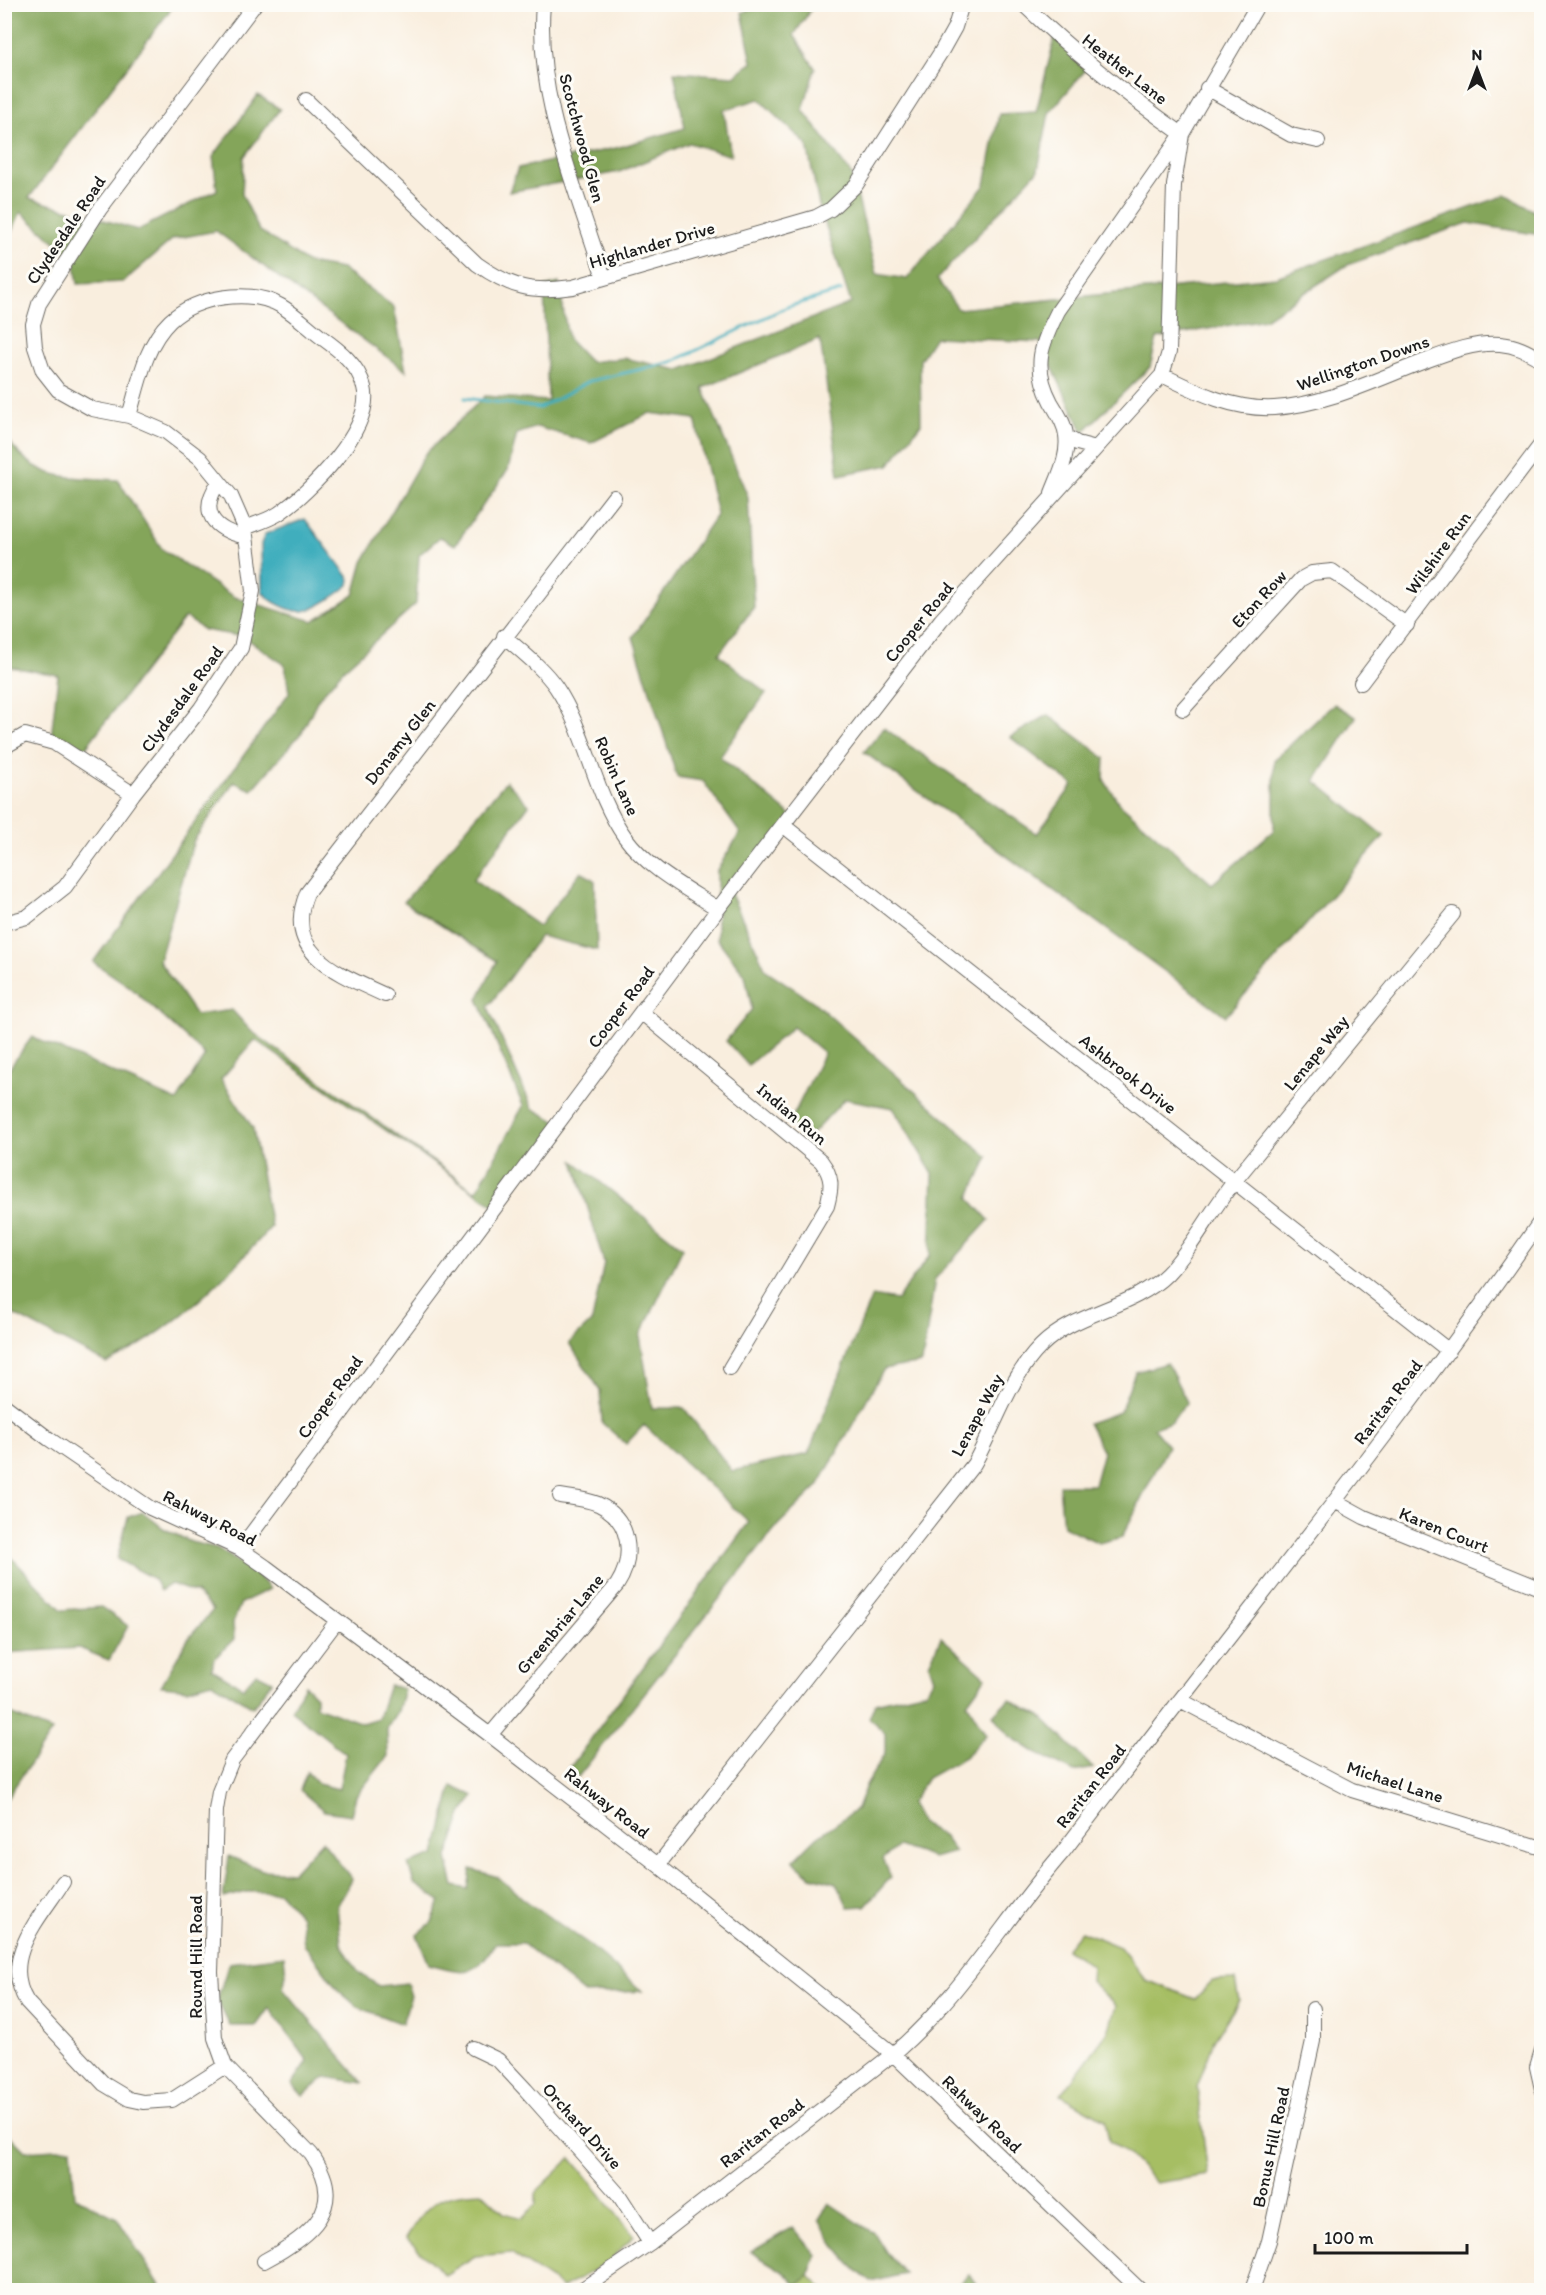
<svg xmlns="http://www.w3.org/2000/svg" width="1546" height="2295" font-family="Itim,sans-serif">
<rect width="100%" height="100%" fill="#fdfcf7"/>
<filter id="ink" filterUnits="userSpaceOnUse"><feTurbulence type="fractalNoise" baseFrequency=".0167" numOctaves="2"/><feDisplacementMap in="SourceGraphic" scale="12" xChannelSelector="R" yChannelSelector="G"/><feConvolveMatrix kernelMatrix="1 2 1 2 8 2 1 2 1" color-interpolation-filters="sRGB"/></filter>
<filter id="wash" filterUnits="userSpaceOnUse"><feTurbulence type="fractalNoise" baseFrequency=".008" numOctaves="4" result="noise"/><feDisplacementMap in="SourceGraphic" scale="24" xChannelSelector="R" yChannelSelector="G"/><feGaussianBlur stdDeviation="1.35" result="paint"/><feColorMatrix in="noise" values="0 0 0 0 0 0 0 0 0 0 0 0 0 0 0 0 0 1.4 0 .05"/><feComposite in="paint" operator="in"/></filter>
<g filter="url(#wash)">
<rect width="100%" height="100%" fill="#f9eede"/>
<path fill="#a6be64" stroke="#616d40" stroke-width="1.5" d="M1081 1931 1120 1947 1146 1980 1195 1999 1212 1981 1235 1980 1239 2001 1214 2040 1197 2087 1208 2175 1156 2183 1129 2155 1109 2141 1105 2120 1061 2095 1108 2032 1116 2006 1091 1981 1092 1966 1066 1949Z
M571 2158 634 2236 608 2262 563 2288 511 2253 475 2256 445 2275 406 2238C429 2201 438 2194 482 2192L504 2213 522 2218 536 2204V2192Z
M809 2276 825 2290H789Z"/>
<path fill="#84a55a" stroke="#50603b" stroke-width="1.5" d="M5 5H174L29 198 138 230 217 190 213 157 258 95 280 109 244 157 242 194 259 230 308 263 342 269 394 307 406 371 216 231 173 239 123 282 78 284 74 259 21 212 5 245Z
M774 5H814L794 35 815 68 803 110 852 175 877 274 907 279 985 185 999 114 1036 112 1056 33 1089 66 1049 113 1038 170 937 279 958 309 1276 277 1506 195 1541 215V235L1468 223 1347 265 1265 319 1157 338 1150 367 1083 432 1040 342 935 337 920 360 921 424 889 465 839 475 820 339 703 388 748 497 754 607 719 654 766 693 720 757 792 816 730 892 766 970 814 1002 988 1157 969 1198 989 1220 935 1279 922 1363 884 1369 818 1486 778 1525 578 1777 569 1769 749 1522 644 1425 626 1444 602 1423 600 1390 569 1343 592 1321 604 1263 574 1161 683 1248 640 1336 652 1408H684L732 1471 808 1454 872 1296 897 1300 930 1255 933 1174 893 1108 845 1099 807 1139 790 1122 824 1053 793 1027 748 1065 726 1041 752 1009 745 975 717 939V870L740 833 703 781 677 777 633 637 717 514 695 419 650 413 591 443 537 427 517 434 508 470 455 545 440 537 419 555 416 604 344 669 318 699 302 732 252 790 234 782 194 840 159 961 196 1015 232 1010 251 1031 476 1192 523 1106 478 999 497 961 404 902 506 781 529 805 473 880 539 926 581 871 595 881 597 950 540 936 488 1007 532 1108 559 1123 498 1208 255 1040 221 1079 253 1128 271 1227C223 1280 172 1333 106 1363L5 1310V1270L10 1262 4 1257 5 1074 32 1037 177 1101 205 1055 130 987 93 962 289 693 285 665 244 637 204 630 185 617 80 755 51 738 58 675 5 666 4 435C38 483 65 476 118 480L162 549 234 597 313 621 354 595 363 562 425 454 485 396 548 401 544 287 559 283 568 339 590 362 624 358 679 370 851 303 819 205 807 145 759 99 724 110 731 156 689 143 619 172 509 192 518 168 616 148 685 128 674 72 734 76 752 62 742 12Z
M1334 704 1356 717 1315 781 1384 836 1226 1016 864 752 884 728 1037 834 1073 785 1010 737 1048 715 1105 758 1104 780 1119 803 1212 884 1274 830V760Z
M1167 1363 1187 1402 1171 1422 1153 1428 1168 1446 1122 1537 1099 1543 1063 1526 1059 1485H1094L1103 1452 1088 1423 1120 1412 1135 1372Z
M143 1512 163 1528 191 1542 217 1548 257 1574 270 1589 241 1603 233 1622 234 1639 214 1659 212 1669 243 1688 256 1673 272 1681 253 1707 212 1682 187 1689 161 1686 188 1639 213 1610 196 1593 171 1584 160 1591 154 1579 117 1559 128 1517Z
M10 1556 62 1610 101 1607 128 1626 109 1660 79 1648 5 1653V1568Z
M941 1637 986 1677 967 1703 986 1735 965 1757 927 1778 911 1803 922 1824 943 1836 955 1852 933 1858 898 1846 883 1859 891 1877 865 1906 848 1907 837 1883 811 1876 793 1861 817 1837 857 1809 866 1785 885 1753V1733L869 1718 875 1703 926 1691 934 1679 929 1664Z
M305 1685 316 1696V1706L362 1723 378 1718 389 1685 404 1689 398 1711 387 1728 388 1756 356 1796 351 1815 324 1811 300 1790 307 1772 318 1784 339 1789 346 1754 291 1710Z
M1009 1699 1041 1716 1093 1768 1074 1772 1033 1751 1008 1735 993 1715Z
M5 1712 52 1731 5 1801Z
M452 1786 474 1796 462 1814 447 1858 454 1886 468 1889 471 1869 498 1877 527 1902 586 1942 642 1991 585 1994 522 1943H496C473 1977 468 1974 429 1964L417 1935 432 1922 440 1901 414 1883 408 1864 435 1855Z
M322 1841 352 1879 337 1906 341 1944 358 1972 379 1986 407 1983 411 1996 402 2024 358 2007 339 1991 304 1944 301 1917 279 1892H246L223 1898 229 1856 262 1870 293 1872Z
M284 1956 286 1975 283 1989 363 2083 325 2077 303 2096 292 2084 308 2061 269 2008 256 2026H230L217 2000 229 1963Z
M4 2130 25 2151 71 2148 75 2197 117 2218 163 2290H5Z
M829 2203 875 2234 886 2252 905 2274 871 2282C846 2264 833 2245 819 2219Z
M793 2227 817 2256 809 2276 797 2285 784 2272 751 2252Z
M969 2274 980 2290H951Z"/>
<path fill="#40aebd" stroke="#2e656c" stroke-width="1.5" d="M305 519 350 579 349 585C338 594 318 608 304 611 291 613 268 601 262 591L261 544 265 534Z"/>
<g fill="none" stroke-linecap="round" stroke-linejoin="round">
<path stroke="#40aebd" stroke-width="3" d="M465 398 540 408 590 381 672 362 787 307 841 291"/>
</g>
</g>
<g filter="url(#ink)">
<g fill="none" stroke-linecap="round" stroke-linejoin="round">
<defs>
<path id="minor" d="M543 4C535 98 577 190 604 278
M1023 4C1073 52 1125 94 1182 134
M1207 88 1291 135 1318 141
M306 100 477 264C511 288 532 293 573 287L816 217 831 209 856 185 941 52 955 27 962 4
M1162 375C1197 392 1233 410 1274 408 1326 405 1377 379 1425 361 1449 352 1474 342 1500 344 1516 345 1528 352 1542 360
M129 416C139 383 145 345 170 321 197 296 249 288 281 306 295 314 308 327 321 337 339 350 358 364 364 387 375 428 309 493 278 514 268 520 255 524 245 528
M1067 437 1077 443 1096 448
M219 482C198 512 213 530 246 537
M1052 493C1059 475 1069 456 1066 435 1065 424 1057 412 1051 402 1032 366 1041 345 1058 311L1182 134 1258 4
M504 636C522 652 543 668 556 687 587 733 593 792 625 837 648 869 686 888 718 909
M1361 683 1542 443
M1183 709 1301 579 1312 573 1332 571 1407 625
M4 747 25 735 54 743 133 794
M784 826 1449 1351
M4 923 27 917 65 887 133 794 201 708 241 648 253 591 245 528 231 496 200 458 166 432 129 416 92 409 58 390 43 371 35 347 33 324 39 304 100 209 255 4
M385 995C342 975 281 955 307 893L614 497
M641 1012 821 1161C833 1177 832 1187 827 1206L730 1368
M4 1405 49 1439 150 1508 240 1549 266 1567 490 1735 658 1865 893 2054 1140 2290
M1335 1501 1364 1517 1542 1589
M240 1549 718 909 941 620 1162 375 1169 352 1174 185 1182 134
M1180 1700 1352 1790 1542 1848
M490 1735 617 1585C635 1557 631 1519 598 1504 586 1499 573 1498 560 1496
M658 1865 974 1464C996 1424 1009 1378 1041 1346 1076 1311 1132 1309 1167 1274 1194 1246 1212 1208 1237 1178 1308 1090 1381 1002 1453 914
M63 1882C40 1918 0 1958 27 2002L104 2084 129 2099 143 2102 172 2100 225 2066
M473 2048 498 2060 526 2090 619 2195 650 2243
M1542 2050 1537 2067 1542 2089
M264 2261C309 2237 350 2207 311 2154L225 2066 215 2038 211 1972 216 1810 219 1792 232 1760 337 1621
M581 2290 650 2243 893 2054C957 2001 1007 1916 1063 1852 1223 1641 1392 1437 1542 1219
M1252 2290 1269 2241 1313 2041V2009"/>
</defs>
<use href="#minor" stroke="#696660" stroke-width="16"/>
<use href="#minor" stroke="#fff" stroke-width="14"/>
</g>
</g>
<g text-anchor="middle" stroke-width="6" stroke-linejoin="round" paint-order="stroke">
<g font-size="18" fill="#1c1c1c" stroke="#fdfcf7">
<text transform="translate(1125 69) rotate(38)" y="6">Heather Lane</text>
<text transform="translate(582 138) rotate(75)" y="6">Scotchwood Glen</text>
<text transform="translate(66 230) rotate(-56)" y="6">Clydesdale Road</text>
<text transform="translate(652 245) rotate(-16)" y="6">Highlander Drive</text>
<text transform="translate(1363 363) rotate(-19)" y="6">Wellington Downs</text>
<text transform="translate(1438 553) rotate(-54)" y="6">Wilshire Run</text>
<text transform="translate(1259 599) rotate(-47)" y="6">Eton Row</text>
<text transform="translate(919 622) rotate(-51)" y="6">Cooper Road</text>
<text transform="translate(182 699) rotate(-54)" y="6">Clydesdale Road</text>
<text transform="translate(400 742) rotate(-52)" y="6">Donamy Glen</text>
<text transform="translate(617 776) rotate(66)" y="6">Robin Lane</text>
<text transform="translate(621 1007) rotate(-53)" y="6">Cooper Road</text>
<text transform="translate(1316 1053) rotate(-51)" y="6">Lenape Way</text>
<text transform="translate(1128 1074) rotate(38)" y="6">Ashbrook Drive</text>
<text transform="translate(792 1114) rotate(40)" y="6">Indian Run</text>
<text transform="translate(330 1397) rotate(-54)" y="6">Cooper Road</text>
<text transform="translate(1388 1402) rotate(-53)" y="6">Raritan Road</text>
<text transform="translate(977 1415) rotate(-62)" y="6">Lenape Way</text>
<text transform="translate(210 1518) rotate(27)" y="6">Rahway Road</text>
<text transform="translate(1444 1530) rotate(22)" y="6">Karen Court</text>
<text transform="translate(560 1624) rotate(-50)" y="6">Greenbriar Lane</text>
<text transform="translate(1395 1782) rotate(18)" y="6">Michael Lane</text>
<text transform="translate(1091 1786) rotate(-52)" y="6">Raritan Road</text>
<text transform="translate(607 1803) rotate(38)" y="6">Rahway Road</text>
<text transform="translate(196 1957) rotate(-90)" y="6">Round Hill Road</text>
<text transform="translate(982 2114) rotate(44)" y="6">Rahway Road</text>
<text transform="translate(582 2126) rotate(48)" y="6">Orchard Drive</text>
<text transform="translate(762 2133) rotate(-38)" y="6">Raritan Road</text>
<text transform="translate(1271 2147) rotate(-78)" y="6">Bonus Hill Road</text>
</g>
</g>
<rect width="1546" height="2295" fill="none" stroke="#fdfcf7" stroke-width="24"/>
<g transform="translate(1477 69)" stroke="#fdfcf7" stroke-width="4.5" paint-order="stroke">
<path d="M0-4.5L10 22L0 15L-10 22Z" fill="#1c1c1c"/>
<text y="-9" font-size="16" font-weight="bold" text-anchor="middle" fill="#1c1c1c">N</text>
</g>
<path d="M1315 2244v9h152v-9" fill="none" stroke="#1c1c1c" stroke-width="3"/>
<text x="1324" y="2244" font-size="18" fill="#1c1c1c" stroke="#fdfcf7" stroke-width="4.5" paint-order="stroke">100 m</text>
</svg>
